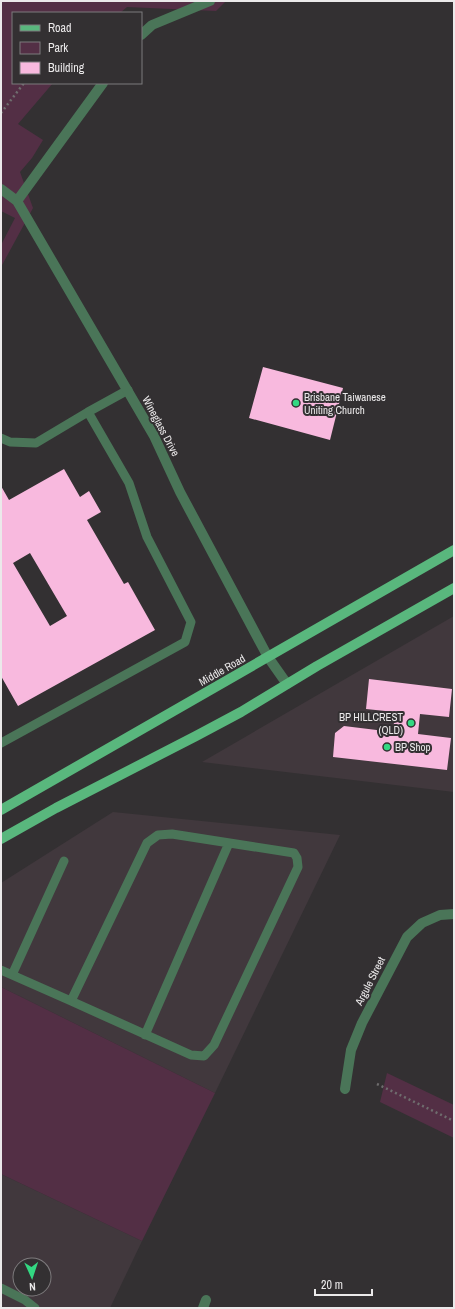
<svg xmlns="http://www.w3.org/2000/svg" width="455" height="1309" font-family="'Archivo Narrow',sans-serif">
<rect width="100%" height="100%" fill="#333032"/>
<path fill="#41383d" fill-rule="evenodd" d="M454 616V792L202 762Z
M113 812 340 835 215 1093 1 987V883Z
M1 1174 142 1241 110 1308H1ZM20 1265H44V1289H20Z"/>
<path fill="#532f45" d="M1 1H226L216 11 127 7 120 13H13V83H53L18 124 43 140 32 158 20 172 33 208 1 267V245L15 218 1 211Z
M1 987 215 1093 142 1241 1 1174Z
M387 1073 454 1105V1138L380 1102Z"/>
<path fill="#f8b9de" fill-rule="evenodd" d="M263 367 343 388 330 440 249 418Z
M64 469 80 497 89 491 101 512 87 520 124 584 128 582 155 630 18 706 1 676V486L9 500ZM30 553 67 616 50 626 13 563Z
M369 679 452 689 449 717 420 714 418 734 451 738 447 770 333 757 335 733 344 726 393 732 395 712 366 709Z"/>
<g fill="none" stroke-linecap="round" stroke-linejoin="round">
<path stroke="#6f6d6e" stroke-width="2.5" stroke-dasharray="2 3" stroke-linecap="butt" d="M1 113 24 83
M377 1084 454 1121"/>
<path stroke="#4a7558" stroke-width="9" d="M1 438 10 442 36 443 88 412
M1 743 185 642 191 622 147 537 129 483 88 412 128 390
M172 834 294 853 297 858 298 867 214 1045 204 1056 191 1055 71 1001 147 843 158 835Z
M1 970 71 1001
M12 975 64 861
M145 1035 229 843
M1 1288 25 1300 35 1308"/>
<path stroke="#4a7558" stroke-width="10" d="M141 35 152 25 210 1
M1 189 17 201 154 436 180 492 268 657 287 684
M17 201 103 83
M345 1089 351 1050 362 1023 407 937 422 923 440 915 454 914
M203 1308 206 1300"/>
<path stroke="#59b77d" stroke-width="10" d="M1 810 454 550
M1 839 56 808 196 736 241 712 317 666 454 588"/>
</g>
<g fill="#33d882" stroke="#333032" stroke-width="1.5">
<circle cx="296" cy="403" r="4"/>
<circle cx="411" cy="723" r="4"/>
<circle cx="387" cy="747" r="4"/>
</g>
<g text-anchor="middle" stroke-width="4" stroke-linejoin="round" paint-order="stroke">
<g font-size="11" fill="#ebe9ea" stroke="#333032" text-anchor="start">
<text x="304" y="401">Brisbane Taiwanese<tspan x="304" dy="13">Uniting Church</tspan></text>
<text x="403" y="721" text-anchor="end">BP HILLCREST<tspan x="403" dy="13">(QLD)</tspan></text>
<text x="395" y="751">BP Shop</text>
</g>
<g font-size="11" fill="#ebe9ea" stroke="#333032">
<text transform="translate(161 426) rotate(62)" y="4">Wineglass Drive</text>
<text transform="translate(222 670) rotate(-30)" y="4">Middle Road</text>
<text transform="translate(370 981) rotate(-63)" y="4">Argule Street</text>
</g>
</g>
<rect width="455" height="1309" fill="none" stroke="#ebe9ea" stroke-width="4"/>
<rect x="12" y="12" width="130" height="72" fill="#333032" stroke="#7d7a7c"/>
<rect x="20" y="25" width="20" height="6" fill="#59b77d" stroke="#7d7a7c"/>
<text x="48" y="32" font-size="12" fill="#ebe9ea">Road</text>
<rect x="20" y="42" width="20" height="12" fill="#532f45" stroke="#7d7a7c"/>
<text x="48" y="52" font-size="12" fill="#ebe9ea">Park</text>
<rect x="20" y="62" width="20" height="12" fill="#f8b9de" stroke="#7d7a7c"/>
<text x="48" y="72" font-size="12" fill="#ebe9ea">Building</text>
<g transform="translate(32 1277) rotate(177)"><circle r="19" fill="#333032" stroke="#7d7a7c"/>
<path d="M0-3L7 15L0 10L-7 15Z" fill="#33d882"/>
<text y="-6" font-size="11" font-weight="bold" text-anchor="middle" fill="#ebe9ea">N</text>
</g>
<path d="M315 1289v6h57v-6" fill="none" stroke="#ebe9ea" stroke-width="2"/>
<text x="321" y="1289" font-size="12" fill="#ebe9ea" stroke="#333032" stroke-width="3" paint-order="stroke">20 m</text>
</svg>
